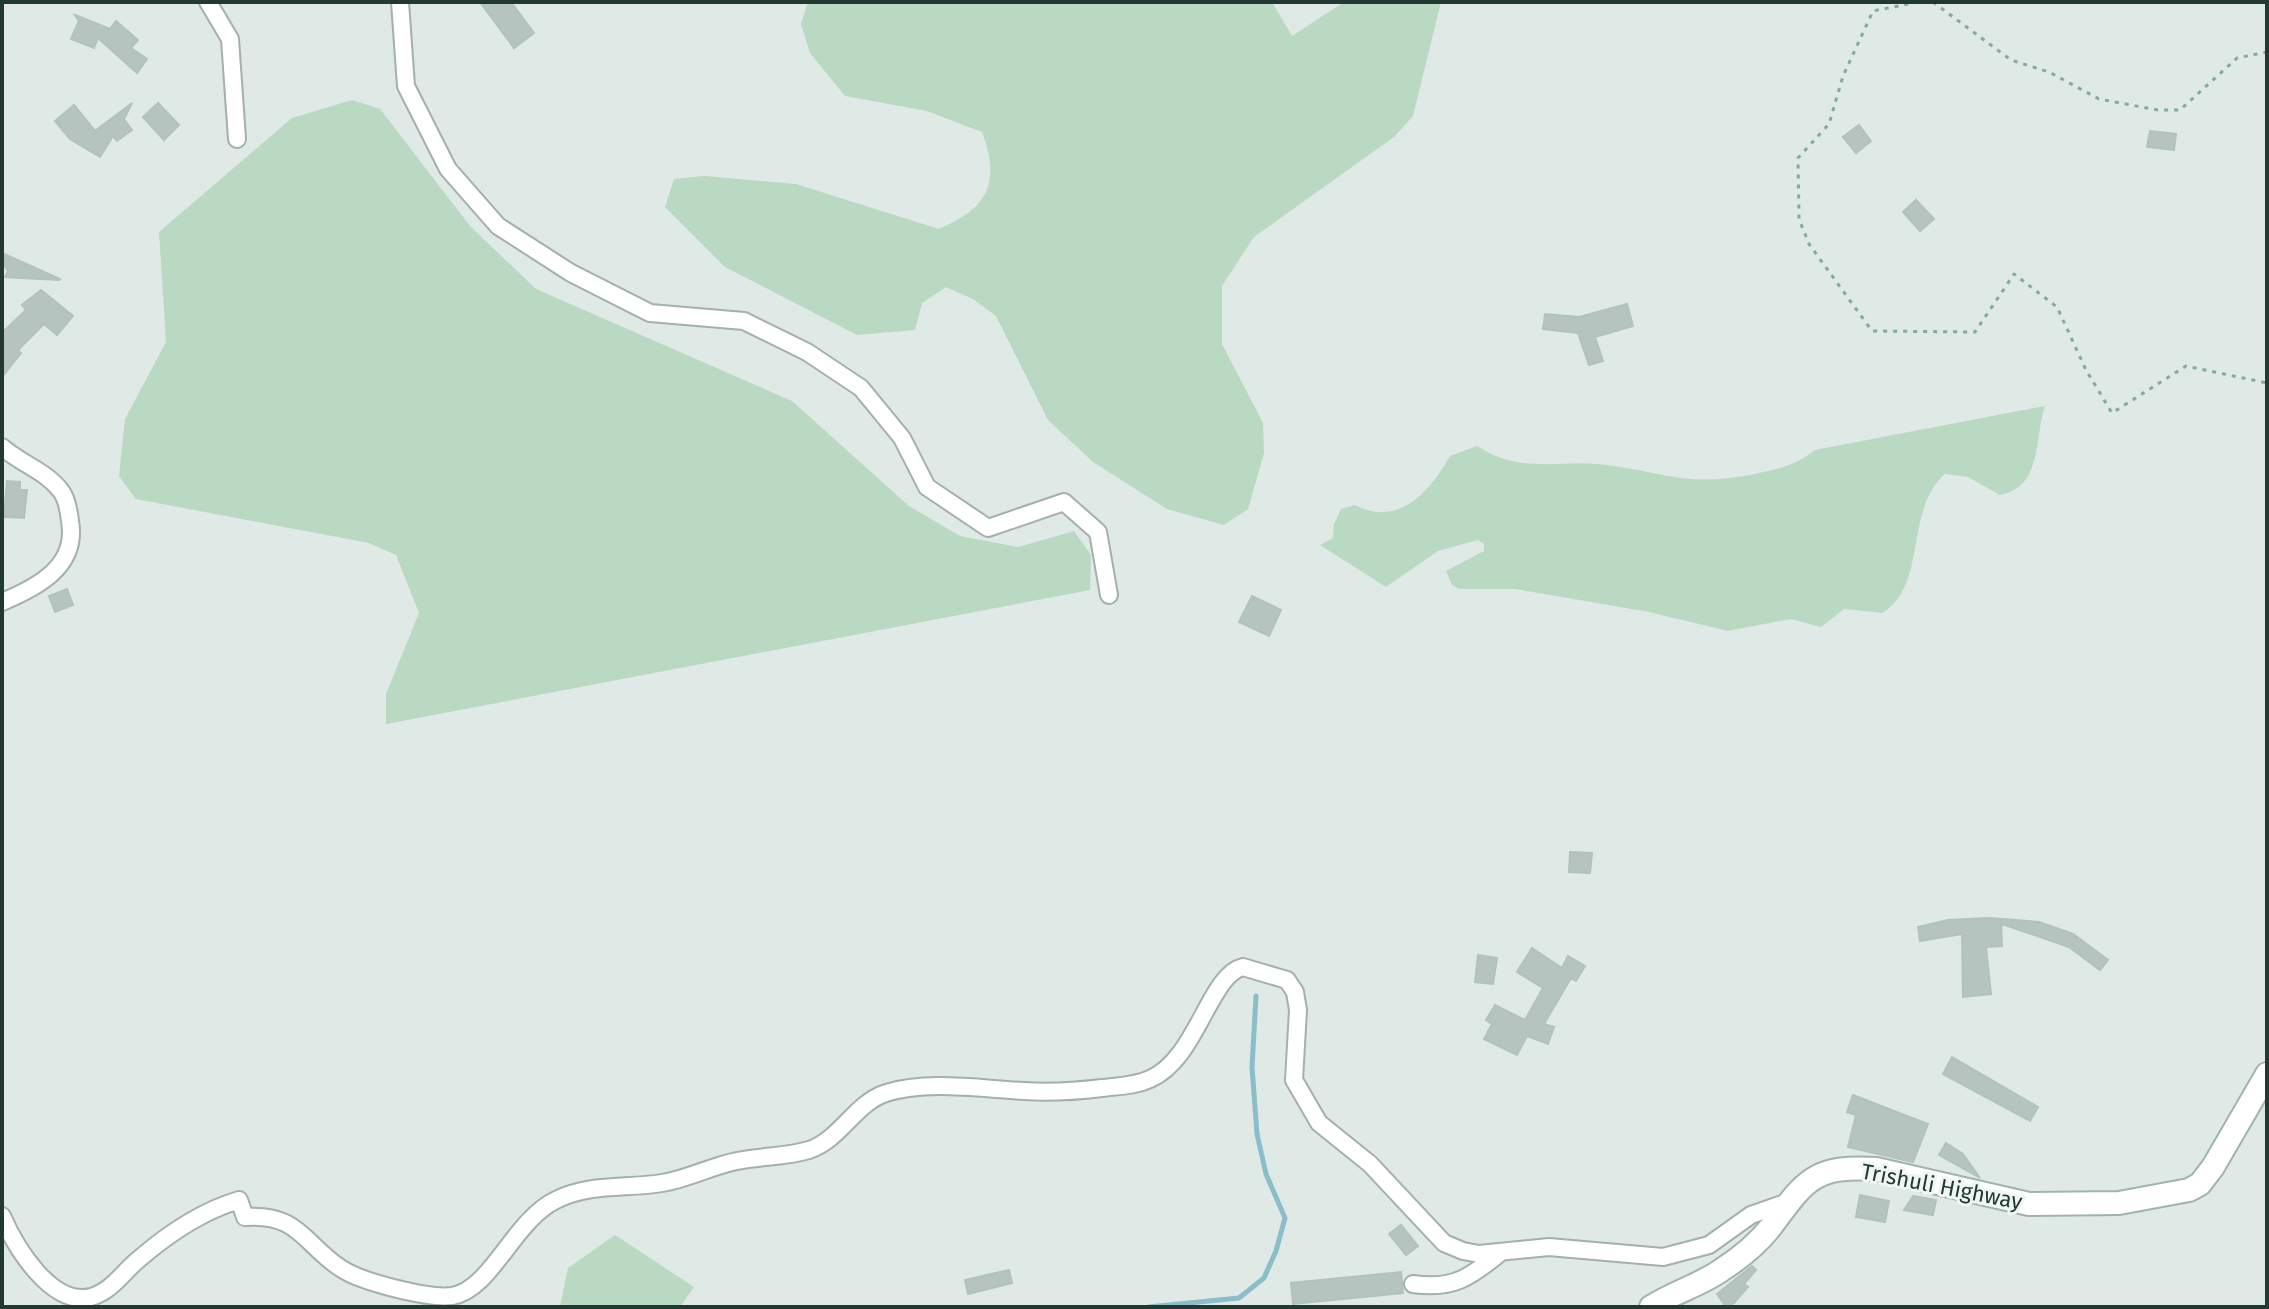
<svg xmlns="http://www.w3.org/2000/svg" width="2269" height="1309" font-family="'Fira Sans',sans-serif">
<rect width="100%" height="100%" fill="#dfe9e5"/>
<path fill="#bad9c3" d="M808 2H1272L1292 36 1344 2H1441L1413 116 1394 137 1254 237 1222 286V344L1263 423 1264 453 1248 509 1224 525 1167 509 1093 462 1048 420 996 316 973 299 946 287 922 303 915 330 857 335 725 267 665 207 674 179 704 176 796 184 939 229C988 208 1001 183 982 132L927 111 845 96 810 53 801 24Z
M352 100 380 109 470 226 536 289 792 401 909 506 960 536 1018 547 1074 531 1091 555 1090 590 386 724V694L419 613 396 555 369 543 136 499 119 476 125 419 166 342 159 232 292 118Z
M2045 406C2034 438 2043 487 2000 495L1968 477 1945 474C1904 509 1928 586 1882 613L1844 609 1821 627 1791 619 1728 631 1649 612 1516 589H1459L1452 585 1446 571 1484 551V544L1478 540 1438 551 1386 587 1320 545 1333 538 1334 524 1341 509 1355 505C1399 528 1430 491 1450 456L1477 446C1522 475 1558 459 1607 465 1671 474 1691 488 1759 473 1781 468 1796 465 1815 450Z
M615 1235 694 1287 680 1307H560L568 1268Z"/>
<g fill="none" stroke-linecap="round" stroke-linejoin="round">
<path stroke="#8bbeca" stroke-width="5" d="M1148 1307 1239 1298 1264 1278 1276 1251 1285 1218 1266 1174 1257 1134 1252 1067 1256 996"/>
</g>
<path fill="#b5c4be" stroke="#b2c2bc" stroke-width="2" d="M480 2H511L534 33 514 48Z
M75 15 110 29 116 21 138 40 131 48 147 59 137 73 98 38 94 48 71 39 79 21Z
M132 103 124 119 132 130 117 141 113 136 100 157 70 139 55 121 74 105 95 131Z
M158 103 179 125 164 140 143 117Z
M1859 125 1871 141 1856 153 1843 137Z
M2150 131 2176 134 2174 150 2147 147Z
M1916 200 1934 219 1920 231 1903 212Z
M2 253 60 279 59 280 5 277 8 271 2 262Z
M41 290 73 316 57 335 44 324 18 350 21 353 2 377V333L26 310 22 305Z
M1627 304 1633 326 1595 337 1603 361 1589 365 1578 333 1543 329 1545 314 1579 317Z
M7 481 20 482V490H27L24 518 4 517Z
M67 589 73 605 55 612 49 596Z
M1252 596 1281 610 1269 636 1239 622Z
M1570 852 1592 853 1590 873 1569 872Z
M1988 918 2001 919 2002 946 1986 947 1991 994 1963 997 1962 934 1920 941 1918 927 1948 920Z
M2003 919 2039 922 2073 934 2108 960 2100 970 2069 947 2002 924Z
M1532 948 1562 968 1568 956 1585 966 1576 981 1571 978 1544 1024 1554 1027 1548 1044 1527 1036 1517 1055 1484 1039 1492 1024 1486 1020 1495 1005 1525 1020 1543 988 1517 972Z
M1478 955 1497 958 1493 984 1475 982Z
M1952 1057 2038 1107 2030 1121 1943 1074Z
M1853 1095 1928 1124 1913 1162 1848 1147 1856 1115 1847 1112Z
M1946 1143 1963 1154 1980 1178 1939 1155Z
M1860 1195 1889 1201 1885 1222 1856 1217Z
M1913 1196 1936 1200 1933 1215 1904 1210Z
M1401 1225 1418 1246 1406 1255 1389 1234Z
M1752 1266 1756 1270 1744 1284 1748 1287 1734 1303 1726 1307 1717 1294Z
M1009 1270 1012 1283 968 1294 965 1280Z
M1401 1272 1403 1293 1293 1304 1291 1283Z"/>
<g fill="none" stroke-linecap="round" stroke-linejoin="round">
<defs>
<path id="street" d="M208 2 230 39 237 139
M400 2 406 86 448 169 498 226 571 273 650 313 744 321 807 352 861 388 902 438 927 487 988 528 1064 502 1098 532 1109 595
M2 447C21 464 46 471 61 491 67 499 69 512 70 521 78 566 38 587 2 602
M2 1216C15 1246 51 1307 91 1297 112 1291 123 1272 139 1259 168 1234 202 1211 239 1200L245 1217C300 1213 304 1245 342 1269 362 1282 428 1299 452 1296 491 1290 514 1220 556 1200 590 1183 626 1189 662 1183 688 1179 711 1166 737 1161 761 1156 786 1157 809 1150 840 1140 855 1103 886 1093 928 1080 981 1089 1024 1091 1050 1093 1077 1091 1102 1088 1118 1086 1135 1086 1150 1079 1197 1059 1209 975 1243 967L1287 980 1295 992 1298 1010 1294 1080 1319 1123 1370 1164 1444 1243 1463 1251 1479 1254 1549 1247 1663 1257 1709 1245 1751 1215 1785 1203
M1413 1284C1453 1290 1471 1277 1501 1252"/>
<path id="secondary" d="M1651 1307C1674 1292 1701 1285 1723 1269 1740 1258 1757 1244 1770 1228 1805 1181 1813 1165 1876 1169L2029 1204 2119 1203 2189 1190 2200 1184 2213 1167 2267 1074"/>
</defs>
<use href="#street" stroke="#a3b0ac" stroke-width="20"/>
<use href="#secondary" stroke="#a0b4ad" stroke-width="26"/>
<path stroke="#82aa9f" stroke-width="3" stroke-dasharray="4 6" stroke-linecap="butt" d="M1918 2 1873 11 1843 76 1829 124 1798 158 1799 219 1809 244 1872 331 1975 332 2014 274 2057 307 2086 370 2112 413 2186 366 2267 383
M1933 2 2011 60 2049 72 2099 99 2158 110H2180L2237 58 2267 52"/>
<use href="#street" stroke="#fff" stroke-width="16"/>
<use href="#secondary" stroke="#fff" stroke-width="22"/>
</g>
<g text-anchor="middle" stroke-width="6" stroke-linejoin="round" paint-order="stroke">
<g font-size="22" fill="#223833" stroke="#eff6f3">
<text transform="translate(1942 1186) rotate(11)" y="8">Trishuli Highway</text>
</g>
</g>
<rect width="2269" height="1309" fill="none" stroke="#223833" stroke-width="8"/>
</svg>
